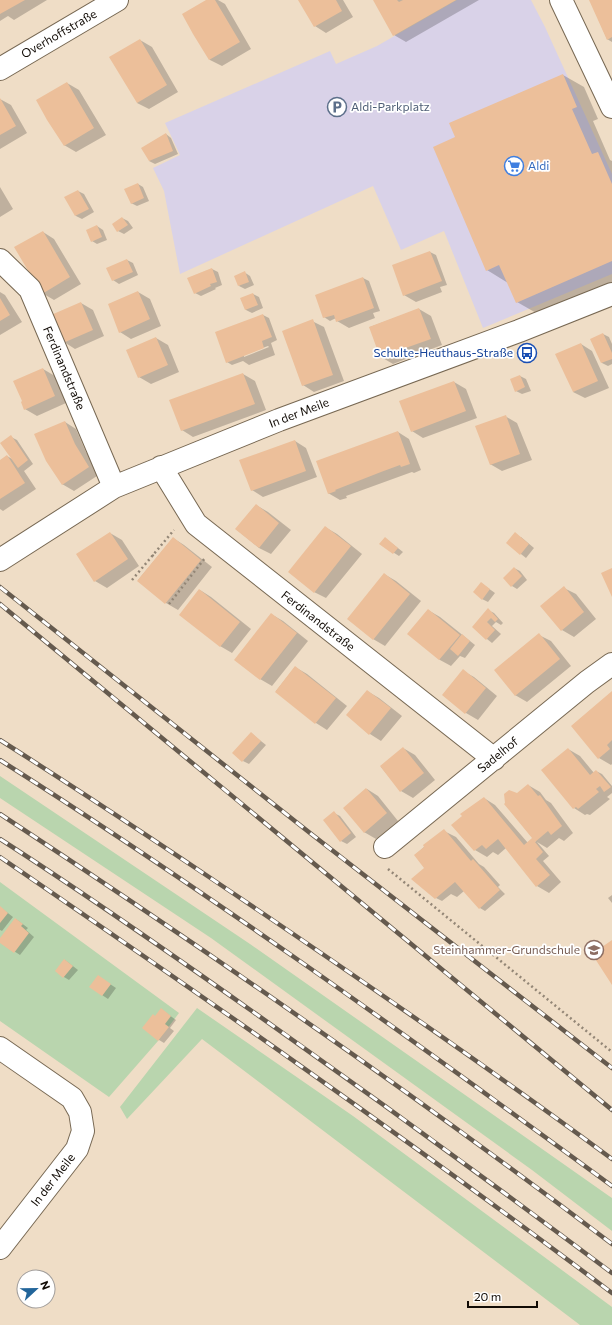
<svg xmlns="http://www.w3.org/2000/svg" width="612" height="1325" font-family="Commissioner,sans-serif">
<rect width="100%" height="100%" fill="#efddc6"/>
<path fill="#d9d2e8" d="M457 0H531L545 27 612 174V274L483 328 444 231 401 250 373 186 180 274 164 191 153 168 180 155 165 123 330 51 336 64 377 46Z"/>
<path fill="#b9d5ae" d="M0 776 250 944 609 1196 612 1198V1231L532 1170 211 938 0 798Z
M0 882 179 1013 158 1041 109 1097 0 1021Z
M197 1008 353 1116 612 1307V1325H580L202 1039 127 1119 120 1107Z"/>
<path fill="#0003" fill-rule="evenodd" d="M0 0H47L14 20 8 16 0 21Z
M208 0H218L225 4 251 49 222 66 210 60 184 14Z
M299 0H343L353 17 326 33 315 26Z
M374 0H479L406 42 394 35Z
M590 0H612V42L607 39Z
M140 40 152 47 178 92 149 109 137 103Z
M563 75 584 87 598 119 593 121 610 160 612 161V283L538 314 517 302 508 283 487 270 456 138Z
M67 83 79 90 106 135 76 152 64 145Z
M0 99 11 105 27 133 0 149Z
M166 134 171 138 178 154 155 164 149 161Z
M138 184 143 187 149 201 137 206 131 203Z
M0 187 13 209 0 217Z
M78 191 84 194 94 212 82 219 76 216 66 197Z
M122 218 128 221 133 228 124 234 118 231Z
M97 226 103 230 107 240 97 244 92 241Z
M43 232 54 239 81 284 54 300 42 293Z
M430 252 436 255 447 285 440 287 442 292 416 302 404 295Z
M127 260 133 263 138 275 119 284 113 280Z
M212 269 218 272 222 285 215 288 216 289 201 296 195 293Z
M244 272 250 276 254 285 245 289 239 286Z
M363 278 369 281 380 311 373 313 375 318 349 328 337 321 336 318 330 321 324 317Z
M0 292 5 295 22 322 0 335Z
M138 292 150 299 161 326 131 339 120 332Z
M253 294 259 297 263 308 252 313 246 310 241 299Z
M81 303 93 310 104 336 75 349 64 342Z
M419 309 431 316 442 345 393 364 381 357 370 327Z
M263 315 269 318 277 340 271 343 275 355 249 365 243 361 232 365 227 362ZM268 346 269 347 244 357V355Z
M312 321 324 327 344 381 314 392 303 385Z
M603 334 609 337 612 344V364L608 366 602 363 592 339Z
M156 338 168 345 179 372 151 384 139 377Z
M581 344 592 351 609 388 585 398 573 392Z
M43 369 55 376 66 403 37 416 25 409Z
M243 374 255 381 266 410 193 437 182 430 171 401Z
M520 376 526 379 531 391 522 394 516 391Z
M454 382 466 389 477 418 423 438 412 431Z
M505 416 517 423 532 460 502 471 490 464Z
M65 422 76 429 86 452 100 474 74 491 62 484Z
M398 432 409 439 421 470 414 473 412 472 346 496 347 498 340 500 328 493Z
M11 437 17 440 33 464 24 471 36 489 3 511 0 509V461L7 456 14 460Z
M295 441 306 448 317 477 263 497 252 490Z
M256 505 268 512 291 530 271 554 259 548 236 529Z
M325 527 337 534 362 554 326 598 314 592Z
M110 533 122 540 139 566 107 588 95 581Z
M521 537 534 548 526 558 507 543Z
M173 538 184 545 212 567 178 610 166 603 138 580Z
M385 538 403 552 399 556 380 544Z
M514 568 520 571 527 580 517 589 512 586Z
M384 574 396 581 421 601 385 646 373 639Z
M481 583 495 593 488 602 482 599Z
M564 588 576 594 596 619 574 637 562 630 542 606Z
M200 590 211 597 251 629 232 653 220 646Z
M428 610 440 617 475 645 465 658 460 656 451 666 440 660 409 634Z
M488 610 494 613 503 623 501 625 496 622 492 626 501 634 492 643 487 639 474 627Z
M271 614 283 621 308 641 272 686 260 679Z
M539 635 551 641 571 666 527 702 515 695Z
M295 667 307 674 347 706 327 730 316 723 276 691Z
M463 671 474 677 497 696 478 720 466 713 443 695Z
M367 691 379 698 402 716 381 741 370 734 348 715Z
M612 692V764L611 765 599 758 572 726Z
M251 733 266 745 249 764 243 761Z
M403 748 415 755 435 780 413 798 401 791 381 767Z
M568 749 580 756 594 773 596 771 602 774 612 786V793L607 797 610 799 590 815 587 814 585 815 574 808Z
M528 785 540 792 546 800 551 803 573 833 564 841 559 838 547 848 537 842 549 856 543 861 561 882 549 893 537 886 506 848 498 855 493 852 487 857 475 850 453 825 484 798 495 805 528 843 532 840 536 842 505 804Z
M367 789 378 796 398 821 376 839 364 832Z
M334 813 340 816 356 837 347 844 341 841Z
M444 831 456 837 479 864 484 867 500 885 498 887 505 894 485 911 480 908 464 891 457 897 451 894 442 901 436 898 428 871 415 855 433 839Z
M612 895V903L608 898Z
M0 907 13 917 2 931 0 930Z
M16 919 28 928 26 930 34 937 20 955 0 942V940Z
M65 960 78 970 69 980 64 977Z
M104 980 116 988 108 999 102 995Z
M161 1009 176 1020 170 1028 174 1031 164 1043 159 1040Z"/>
<path fill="#ecbf9a" d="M0 0H25L0 14Z
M206 0H215L240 42 209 60 193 34 182 14Z
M298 0H336L342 11 314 27Z
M373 0H397L399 2 403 0H456L393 36Z
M589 0H612V37L607 40Z
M140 39 167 85 137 103 109 57Z
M563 74 577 107 572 109 592 154 598 152 612 184V261L516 303 499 265 486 271 433 147 455 137 449 123Z
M67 82 94 128 64 146 47 120 36 100Z
M0 98 16 126 0 135Z
M166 133 173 151 149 161 141 148Z
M138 183 144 198 131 204 124 189Z
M78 190 89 209 75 216 64 197Z
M122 217 128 225 117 232 112 224Z
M97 225 102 237 91 242 86 230Z
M43 231 70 277 42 294 14 247Z
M430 251 442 281 403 296 392 265Z
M127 259 133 272 112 281 106 268Z
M212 268 217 282 210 284 211 286 194 294 187 278Z
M245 271 249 282 238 286 234 276Z
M363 277 374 308 336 322 334 315 323 318 315 295Z
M138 291 150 319 119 333 108 304Z
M253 293 258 305 245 310 240 298Z
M0 298 10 315 0 321Z
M81 302 93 330 63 343 51 315Z
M419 308 431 339 380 357 369 327Z
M263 314 272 337 262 341 264 348 226 363 215 332Z
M313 319 333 375 302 386 282 331Z
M603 333 612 353V359L601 363 590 339Z
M156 337 168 365 138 378 126 350Z
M581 343 598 381 573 392 555 354Z
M43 368 55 396 24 410 21 402 22 401 13 381Z
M243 373 255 404 181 431 169 400Z
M520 375 525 387 515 392 510 379Z
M454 381 466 411 411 432 399 401Z
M506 415 520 454 490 465 475 426Z
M65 421 75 444 89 467 62 485 46 461 34 434Z
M398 431 410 464 401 467 400 465 381 472 335 490 336 491 328 494 316 461Z
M11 435 28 460 18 468 0 443Z
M295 440 306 471 251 491 239 460Z
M7 455 25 483 0 499V460Z
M256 504 279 523 259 548 235 529Z
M325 526 351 546 314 593 288 572Z
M110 532 128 559 94 582 76 554Z
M515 532 529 544 520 555 506 543Z
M173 537 201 560 165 604 137 581Z
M385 537 398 548 393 554 379 544Z
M514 567 522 576 511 587 503 578Z
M612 568V597L601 573Z
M384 573 410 594 373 640 347 619Z
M481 582 490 589 482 600 473 592Z
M564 586 584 612 561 631 540 606Z
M199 589 240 622 220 647 179 615Z
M488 608 498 619 495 622 491 618 487 622 495 630 486 640 472 627Z
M428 609 460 635 439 660 407 634Z
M271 613 297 633 260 680 234 660Z
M539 633 560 659 515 696 494 670Z
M462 634 470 641 458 656 450 649Z
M295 666 336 698 315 724 275 692Z
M463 669 486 688 465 714 442 695Z
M367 690 391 708 369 735 346 715Z
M612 691V740L607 745 610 749 598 759 571 726Z
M251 732 261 741 242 762 232 753Z
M403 747 424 773 400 792 380 766Z
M568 748 590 775 596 770 611 787 604 792 600 786 596 789 599 792 578 809 576 807 573 809 541 770Z
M528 784 538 796 540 795 562 826 551 835 548 831 535 842 543 852 536 859 550 875 536 887 498 839 486 849 482 845 474 851 451 825 462 816 460 814 484 797 524 845 532 838 504 804 505 803 504 794 509 790 517 793Z
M366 788 387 813 364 833 343 808Z
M334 811 351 833 340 842 323 820Z
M444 829 471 861 473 859 500 890 479 909 455 882 435 899 411 879 424 868 414 855 424 847 423 845Z
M0 906 8 913 0 923Z
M15 918 23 924 21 926 29 933 14 953 0 943V938Z
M612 940V985L592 954Z
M64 959 73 966 63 978 55 971Z
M98 975 111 984 102 996 89 987Z
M161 1008 171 1016 165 1024 169 1027 158 1041 142 1028 153 1014 155 1016Z"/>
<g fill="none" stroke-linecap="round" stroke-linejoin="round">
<defs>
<path id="minor" d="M0 69 117 0
M0 260 30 289 114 487
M161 467 196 524 494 759
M0 560 114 487 279 420 519 331 612 294
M385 847 587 682 612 664
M0 1048 72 1098 80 1112 83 1131 77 1149 0 1248"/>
<path id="secondary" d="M561 0 612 107"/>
</defs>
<use href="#minor" stroke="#776853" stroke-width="24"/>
<use href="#secondary" stroke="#776853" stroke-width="24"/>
<path stroke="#938676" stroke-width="2.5" stroke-dasharray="2 3" stroke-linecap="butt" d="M152 555 156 558
M132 580 174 530
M169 604 205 558
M388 869 612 1052"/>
<use href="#minor" stroke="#fff" stroke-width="22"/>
<use href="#secondary" stroke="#fff" stroke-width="22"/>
<defs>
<path id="rail" d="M0 587 310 833 612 1068
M0 604 612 1110
M0 740C71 785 142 832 212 879 347 970 481 1062 612 1159
M0 760C209 893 412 1039 612 1186
M0 814C208 951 413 1093 612 1244
M0 839C84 893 167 951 249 1009 371 1095 492 1183 612 1273
M0 857C207 999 412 1142 612 1293"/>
</defs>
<use href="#rail" stroke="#655a4e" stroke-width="4.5"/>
<use href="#rail" stroke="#fff" stroke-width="3" stroke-dasharray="9" stroke-linecap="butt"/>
</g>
<defs>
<symbol id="parking-ring" viewBox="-11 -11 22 22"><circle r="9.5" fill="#fff" stroke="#5c6f8a" stroke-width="1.5"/><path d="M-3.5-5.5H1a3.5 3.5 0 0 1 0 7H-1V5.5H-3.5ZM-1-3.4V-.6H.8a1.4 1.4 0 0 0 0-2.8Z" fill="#5c6f8a"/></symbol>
<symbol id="supermarket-ring" viewBox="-11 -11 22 22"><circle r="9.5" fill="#fff" stroke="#3f7fe0" stroke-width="1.5"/><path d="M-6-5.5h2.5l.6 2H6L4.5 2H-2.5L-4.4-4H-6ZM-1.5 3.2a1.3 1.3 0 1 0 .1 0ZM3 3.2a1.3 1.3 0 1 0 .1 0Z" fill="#3f7fe0"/></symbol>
<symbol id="bus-ring" viewBox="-11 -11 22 22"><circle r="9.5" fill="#fff" stroke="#1a4fb4" stroke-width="1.5"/><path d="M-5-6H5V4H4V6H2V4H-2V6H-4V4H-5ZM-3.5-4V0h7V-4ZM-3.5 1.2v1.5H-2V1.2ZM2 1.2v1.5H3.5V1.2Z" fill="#1a4fb4"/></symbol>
<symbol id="school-ring" viewBox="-11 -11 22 22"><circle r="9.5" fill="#fff" stroke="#8d6e63" stroke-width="1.5"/><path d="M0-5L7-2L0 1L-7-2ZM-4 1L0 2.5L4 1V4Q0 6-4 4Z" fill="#8d6e63"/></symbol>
</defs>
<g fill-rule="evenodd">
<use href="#parking-ring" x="326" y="96" width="22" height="22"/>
<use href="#supermarket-ring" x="503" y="155" width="22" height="22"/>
<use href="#bus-ring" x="516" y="342" width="22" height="22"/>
<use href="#school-ring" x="583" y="939" width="22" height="22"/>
</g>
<g text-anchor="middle" stroke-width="3.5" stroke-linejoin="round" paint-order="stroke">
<g font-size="12" fill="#110b05" stroke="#fff">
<text transform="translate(59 34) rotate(-30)" y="4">Overhoffstraße</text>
<text transform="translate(64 368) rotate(67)" y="4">Ferdinandstraße</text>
<text transform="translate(299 413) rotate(-21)" y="4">In der Meile</text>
<text transform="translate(318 621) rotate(38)" y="4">Ferdinandstraße</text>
<text transform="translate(498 755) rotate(-39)" y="4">Sadelhof</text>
<text transform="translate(53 1180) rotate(-52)" y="4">In der Meile</text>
</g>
<g font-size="12" fill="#4e5e75" stroke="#fff" text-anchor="start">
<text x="351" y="111">Aldi-Parkplatz</text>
</g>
<g font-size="12" fill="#366cbe" stroke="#fff" text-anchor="start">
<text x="528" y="170">Aldi</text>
</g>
<g font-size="12" fill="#164399" stroke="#fff" text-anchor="end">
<text x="513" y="357">Schulte-Heuthaus-Straße</text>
</g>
<g font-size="12" fill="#785e54" stroke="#fff" text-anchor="end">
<text x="580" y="954">Steinhammer-Grundschule</text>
</g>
</g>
<g transform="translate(36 1289) rotate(68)"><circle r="19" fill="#ffffff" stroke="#a09d9b"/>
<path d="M0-3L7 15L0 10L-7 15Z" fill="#22659a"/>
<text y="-6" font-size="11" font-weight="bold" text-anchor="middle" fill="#110b05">N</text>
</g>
<path d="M468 1301v6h69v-6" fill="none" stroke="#110b05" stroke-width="2"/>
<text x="474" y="1301" font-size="12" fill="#110b05" stroke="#ffffff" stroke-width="3" paint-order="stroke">20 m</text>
</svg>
